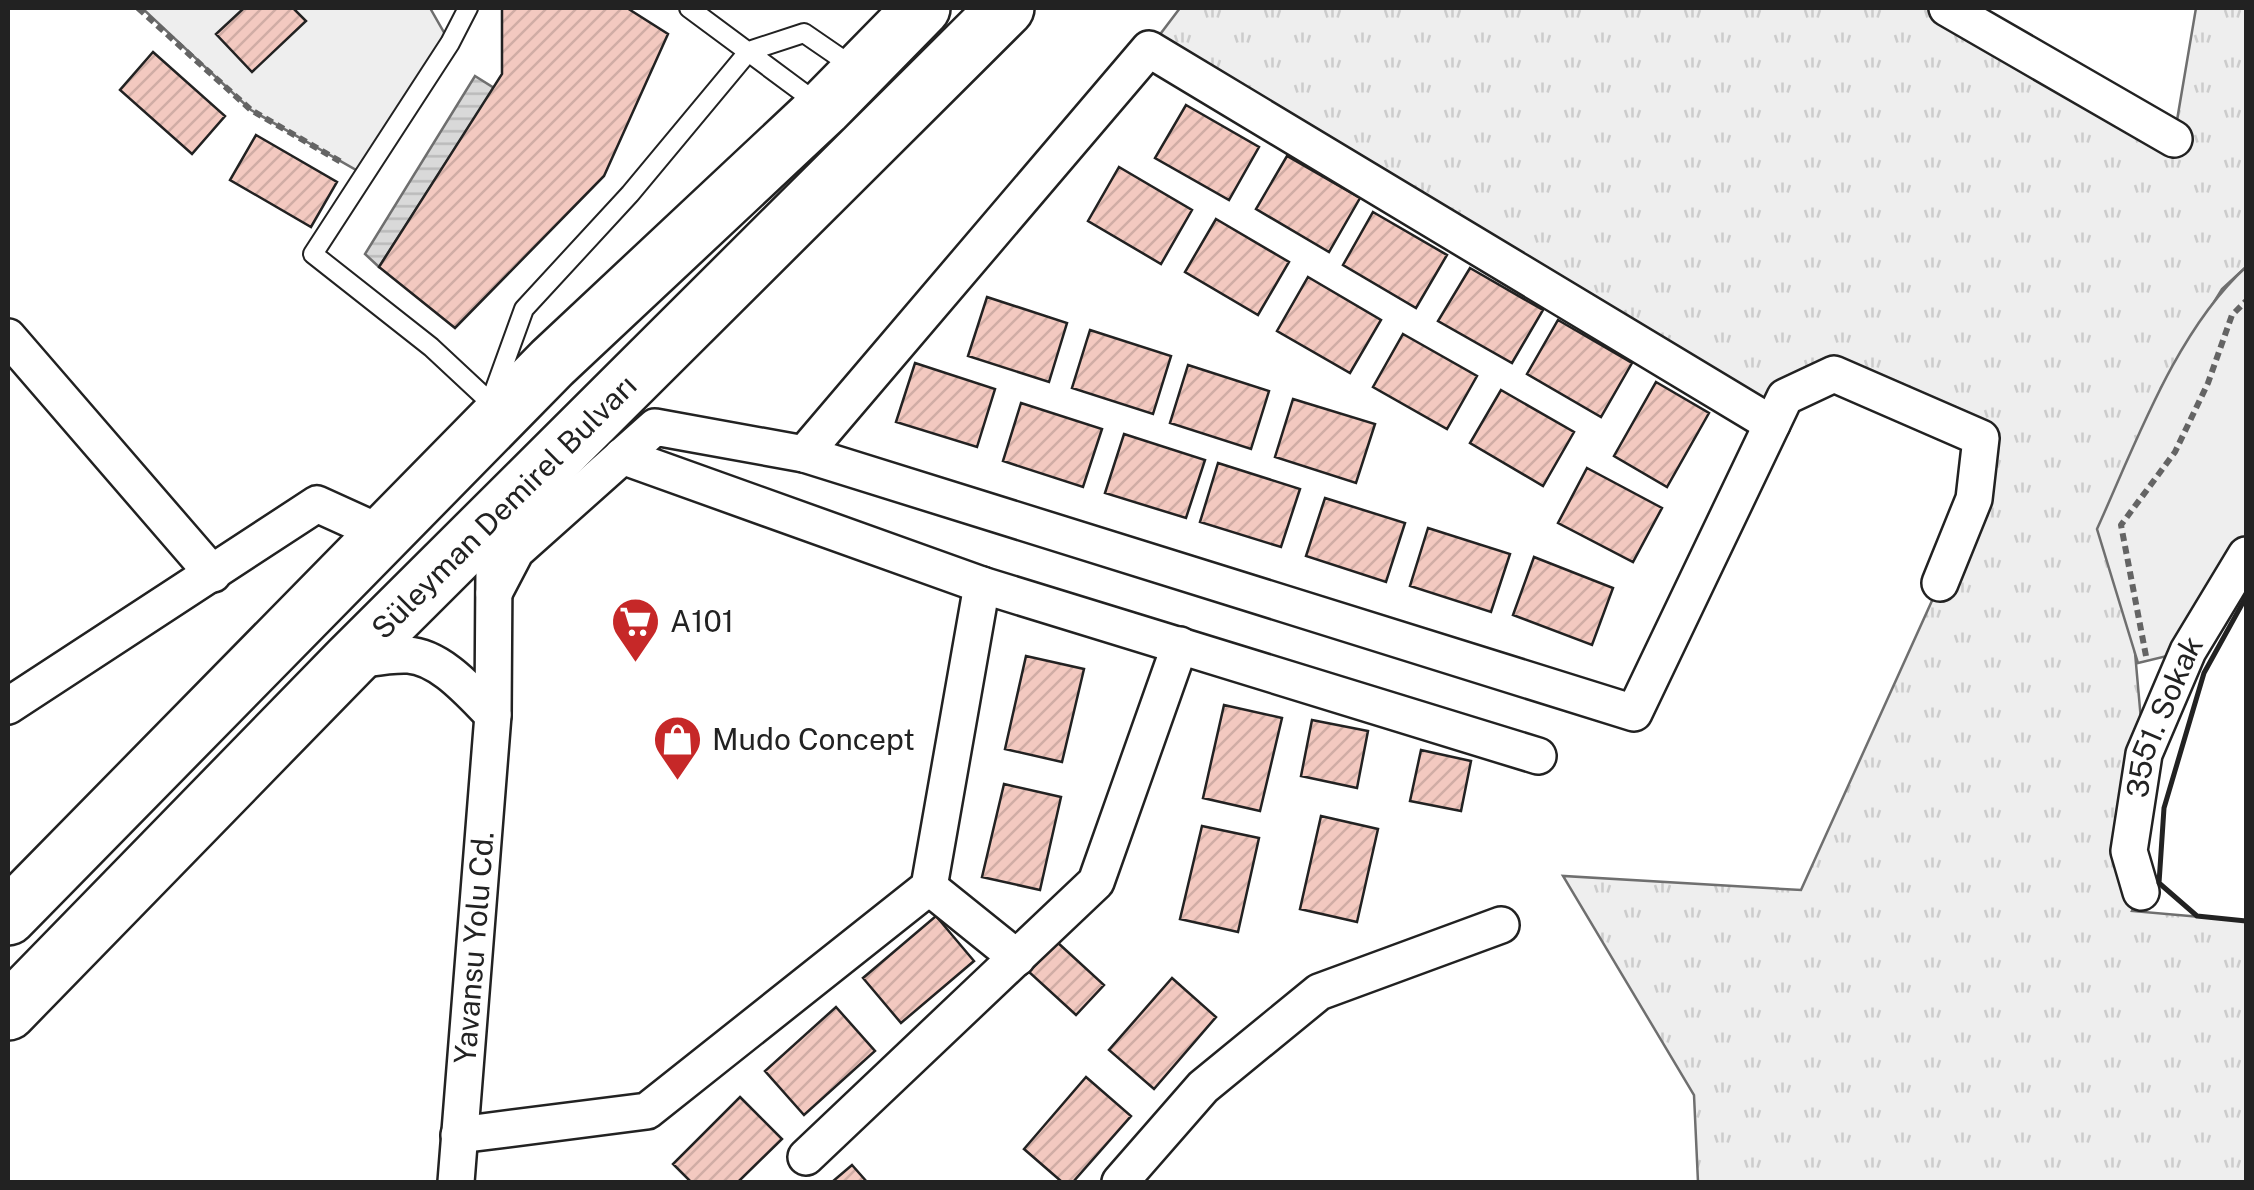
<svg xmlns="http://www.w3.org/2000/svg" width="2254" height="1190" font-family="'Public Sans',sans-serif">
<defs>
<pattern id="grass-tufts" width="24" height="20" patternUnits="userSpaceOnUse" patternTransform="scale(2.5)"><rect width="24" height="20" fill="#eee"/><path d="M3 7l-1-3M5 7V3M7 7l1-3M15 17l-1-3M17 17v-4M19 17l1-3" fill="none" stroke="#ccc"/></pattern>
<pattern id="water-rules" width="6" height="5" patternUnits="userSpaceOnUse" patternTransform="scale(2.5)"><rect width="6" height="5" fill="#d9d9d9"/><path d="M0 2.5h6" fill="none" stroke="#bababa"/></pattern>
<pattern id="building-hatch" width="6" height="6" patternUnits="userSpaceOnUse" patternTransform="scale(2.5)"><rect width="6" height="6" fill="#f3c9c0"/><path d="M-1 1l2-2M0 6l6-6M5 7l2-2" fill="none" stroke="#d0aca5"/></pattern>
</defs>
<rect width="100%" height="100%" fill="#fff"/>
<path fill="url(#grass-tufts)" stroke="#6f6f6f" stroke-width="2.5" d="M1180 8H1947L2174 138 2196 8H2246V267L2222 289 2161 388 2134 641 2144 754 2141 892 2132 911 2246 921V1182H1698L1694 1095 1563 876 1801 890 1940 583 1981 438 1834 374 1772 424 1149 49Z"/>
<path fill="#eee" stroke="#6f6f6f" stroke-width="2.5" d="M142 8H430L450 43 365 175 251 110Z
M2246 267V555L2188 651 2138 663 2097 529C2136 443 2176 331 2246 267Z"/>
<path fill="url(#water-rules)" stroke="#6f6f6f" stroke-width="2.5" d="M475 76 494 88 379 267 365 254Z"/>
<path fill="url(#building-hatch)" stroke="#222" stroke-width="2.5" d="M244 8H293L306 21 252 72 216 34Z
M502 8H627L668 34 604 176 455 328 379 267 502 74Z
M153 52 225 116 192 154 120 90Z
M1186 105 1259 147 1229 200 1155 158Z
M256 135 337 182 311 227 230 180Z
M1287 156 1360 198 1329 252 1256 209Z
M1119 167 1192 210 1161 264 1088 221Z
M1373 212 1447 255 1416 308 1343 265Z
M1216 219 1289 262 1258 315 1185 272Z
M1470 268 1543 310 1512 363 1438 321Z
M1308 277 1381 320 1350 373 1277 331Z
M987 297 1067 323 1049 382 968 356Z
M1558 320 1632 363 1601 417 1527 374Z
M1090 330 1171 356 1153 414 1072 388Z
M1403 334 1477 376 1447 429 1373 387Z
M915 363 995 389 977 447 896 422Z
M1188 365 1269 391 1251 449 1170 423Z
M1656 382 1709 413 1667 487 1614 456Z
M1501 390 1574 432 1543 486 1470 443Z
M1293 399 1375 424 1356 483 1275 457Z
M1021 403 1102 429 1083 487 1003 461Z
M1124 434 1205 460 1186 518 1105 493Z
M1218 463 1300 489 1281 547 1200 522Z
M1587 468 1662 508 1633 562 1558 523Z
M1325 498 1405 523 1386 582 1306 556Z
M1428 528 1510 554 1491 612 1410 586Z
M1534 557 1613 588 1592 645 1513 615Z
M1026 656 1084 669 1062 762 1005 749Z
M1224 705 1282 718 1260 811 1203 798Z
M1312 720 1368 731 1357 788 1301 776Z
M1421 750 1471 761 1461 811 1410 801Z
M1004 784 1061 797 1040 890 982 877Z
M1321 816 1378 829 1357 922 1300 909Z
M1202 826 1259 838 1238 932 1180 919Z
M936 916 974 961 901 1023 863 978Z
M1057 942 1104 985 1076 1015 1029 972Z
M1172 978 1216 1017 1154 1089 1109 1050Z
M836 1007 875 1051 804 1115 765 1071Z
M1086 1077 1131 1116 1073 1182H1062L1024 1149Z
M740 1097 782 1139 738 1182H691L673 1164Z
M852 1165 867 1182H832Z"/>
<g fill="none" stroke-linecap="round" stroke-linejoin="round">
<defs>
<path id="lane" d="M468 8 450 43 313 254 431 347 490 402
M689 8 817 103
M491 400 524 309 630 194 749 51 804 33 855 68"/>
<g id="street">
<path d="M1947 8 2174 139"/>
<path d="M8 337 213 574"/>
<path d="M804 454 1149 49 1772 424"/>
<path d="M622 456 982 585 1538 756"/>
<path d="M494 593 516 551 655 427 804 454 1634 713 1785 397 1834 374 1981 438 1974 499 1940 583"/>
<path d="M350 661C368 659 389 654 408 655 441 657 471 693 493 715"/>
<path d="M8 706 317 504 381 533"/>
<path d="M929 887 1017 958"/>
<path id="s1" d="M2141 892 2129 851 2144 754 2188 651 2246 555"/>
<path d="M459 1135 647 1111 929 887 982 585"/>
<path d="M806 1157 1096 882 1180 645"/>
<path id="s2" d="M456 1182 493 715 494 570"/>
<path d="M1120 1182 1203 1087 1319 992 1501 925"/>
</g>
<g id="highway">
<path d="M8 917 552 363 824 108 922 8"/>
<path id="s3" d="M8 1012 350 661 1006 8"/>
</g>
</defs>
<use href="#lane" stroke="#222" stroke-width="22"/>
<use href="#street" stroke="#222" stroke-width="40"/>
<use href="#highway" stroke="#222" stroke-width="60"/>
<path stroke="#646464" stroke-width="6" stroke-dasharray="8 5" stroke-linecap="butt" d="M138 8 251 110 343 163
M2146 656 2121 525 2175 452 2208 383 2232 315 2246 301"/>
<use href="#lane" stroke="#fff" stroke-width="18"/>
<use href="#street" stroke="#fff" stroke-width="35"/>
<use href="#highway" stroke="#fff" stroke-width="55"/>
<path stroke="#222" stroke-width="5" d="M2246 597 2204 673 2164 808 2159 883 2197 916 2246 921"/>
</g>
<defs>
<symbol id="supermarket-pin" viewBox="-11 -11 22 30"><path d="M0 17L-7.5 6A9.5 9.5 0 1 1 7.5 6Z" fill="#c62828" stroke="#fff"/><path d="M-6-5.5h2.5l.6 2H6L4.5 2H-2.5L-4.4-4H-6ZM-1.5 3.2a1.3 1.3 0 1 0 .1 0ZM3 3.2a1.3 1.3 0 1 0 .1 0Z" fill="#fff"/></symbol>
<symbol id="shop-pin" viewBox="-11 -11 22 30"><path d="M0 17L-7.5 6A9.5 9.5 0 1 1 7.5 6Z" fill="#c62828" stroke="#fff"/><path d="M-5-2.5h2.3a2.7 3.5 0 0 1 5.4 0H5L5.5 6h-11ZM-1.5-2.5h3a1.5 2.3 0 0 0-3 0Z" fill="#fff"/></symbol>
</defs>
<g fill-rule="evenodd">
<use href="#supermarket-pin" x="608" y="594" width="55" height="75"/>
<use href="#shop-pin" x="650" y="712" width="55" height="75"/>
</g>
<g text-anchor="middle" stroke-width="8" stroke-linejoin="round" paint-order="stroke">
<g font-size="30" fill="#222" stroke="#fff">
<text dy="10" stroke="none"><textPath href="#s3" startOffset="708">Süleyman Demirel Bulvarı</textPath></text>
<text dy="10" stroke="none"><textPath href="#s1" startOffset="182">3551. Sokak</textPath></text>
<text dy="10" stroke="none"><textPath href="#s2" startOffset="235">Yavansu Yolu Cd.</textPath></text>
</g>
<g font-size="30" fill="#222" stroke="#fff" text-anchor="start">
<text x="670" y="632">A101</text>
<text x="712" y="750">Mudo Concept</text>
</g>
</g>
<rect width="2254" height="1190" fill="none" stroke="#222222" stroke-width="20"/>
</svg>
